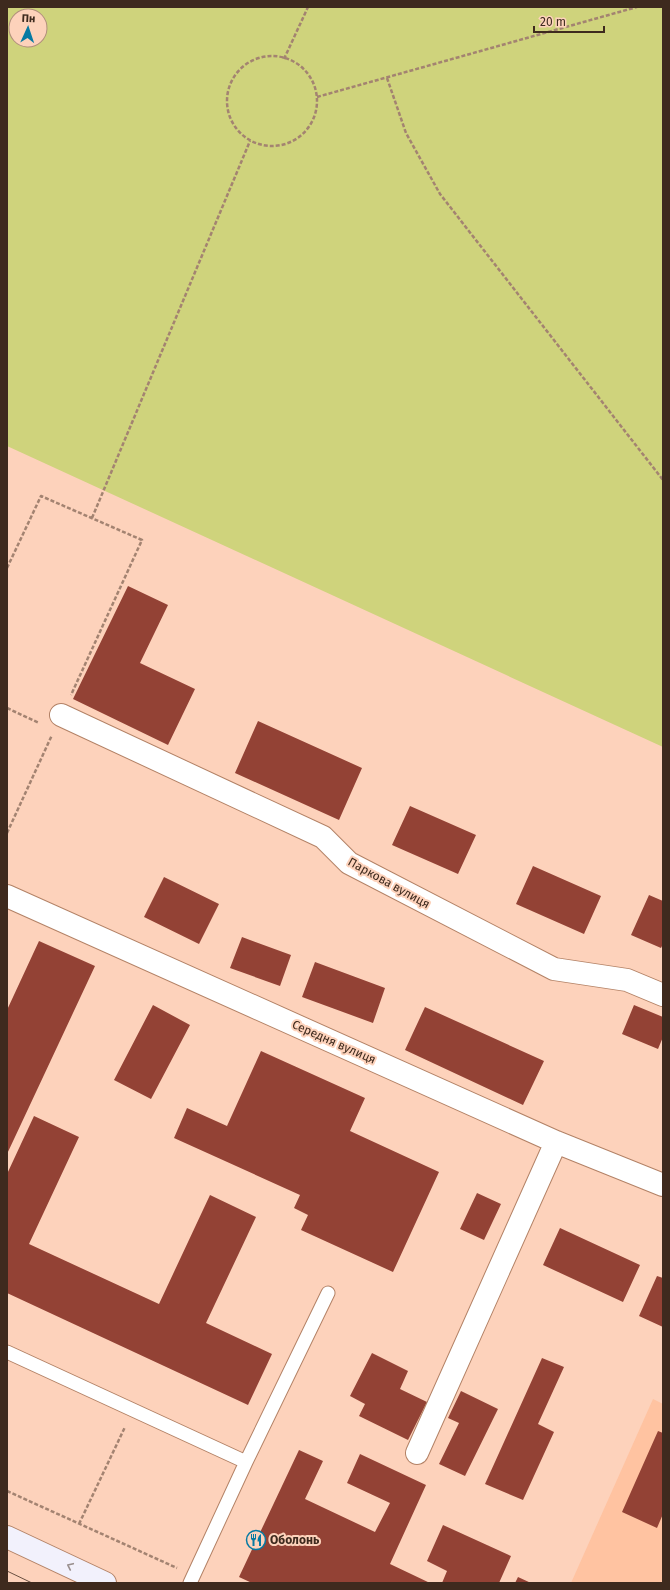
<svg xmlns="http://www.w3.org/2000/svg" width="670" height="1590" font-family="'Fira Sans',sans-serif">
<rect width="100%" height="100%" fill="#fdd2bb"/>
<path fill="#ffc3a1" d="M653 1399 663 1404V1583H571Z"/>
<path fill="#cfd37c" fill-rule="evenodd" d="M7 7H663V747L7 446ZM16 16H40V40H16Z"/>
<path fill="#934235" d="M128 586 168 605 140 663 195 689 168 745 73 699Z
M258 721 362 768 339 820 235 773Z
M410 806 476 835 458 874 392 845Z
M533 866 601 896 584 934 516 904Z
M164 877 219 904 199 944 144 917Z
M649 895 663 901V944L661 948 631 935Z
M242 937 291 955 280 986 230 968Z
M39 941 95 966 7 1154V1010Z
M315 962 385 988 373 1023 302 997Z
M153 1005 190 1025 151 1099 114 1080Z
M634 1005 663 1017V1037L658 1049 622 1034Z
M425 1007 544 1061 523 1105 405 1050Z
M261 1051 365 1098 350 1131 439 1172 393 1272 301 1230 308 1215 294 1208 300 1195 174 1138 187 1108 227 1126Z
M34 1116 79 1137 29 1244 159 1304 210 1195 256 1217 206 1323 272 1354 248 1405 7 1293V1174Z
M477 1193 501 1204 484 1240 460 1229Z
M560 1228 640 1265 623 1302 543 1265Z
M657 1276 663 1278V1327L639 1316Z
M372 1353 408 1371 400 1389 427 1402 408 1440 359 1416 365 1404 350 1396Z
M542 1358 564 1367 538 1424 554 1432 523 1500 485 1484Z
M461 1391 498 1409 465 1476 439 1464 459 1423 448 1418Z
M658 1431 663 1433V1514L657 1528 622 1512Z
M299 1450 323 1461 305 1499 375 1532 390 1503 347 1483 360 1454 426 1485 390 1564 430 1583H252L239 1577Z
M443 1525 511 1556 499 1583H442L447 1571 427 1561Z
M518 1577 531 1583H515Z"/>
<g fill="none" stroke-linecap="round" stroke-linejoin="round">
<defs>
<path id="lane" d="M7 1352 246 1462
M190 1583 246 1462 328 1293"/>
<path id="street" d="M61 715 323 837 349 863 554 969 627 980 663 995
M7 896 556 1142 663 1185
M417 1453 556 1142"/>
<path id="secondary" d="M7 1537 105 1583"/>
</defs>
<use href="#lane" stroke="#b38266" stroke-width="15"/>
<use href="#street" stroke="#b38266" stroke-width="24"/>
<use href="#secondary" stroke="#b38266" stroke-width="24"/>
<path stroke="#a38371" stroke-width="2.5" stroke-dasharray="4 2" stroke-linecap="butt" d="M227 101a45 45 0 1 1 90 0a45 45 0 1 1-90 0Z
M284 59 308 7
M387 78 406 133 440 194 663 480
M317 97 637 7
M92 518 250 141
M7 568 41 496 142 540 71 695
M7 708 39 723
M7 833 52 735
M7 1491 177 1568
M79 1524 125 1427"/>
<use href="#lane" stroke="#fff" stroke-width="13"/>
<use href="#street" stroke="#fff" stroke-width="22"/>
<use href="#secondary" stroke="#f2f1fc" stroke-width="22"/>
<path stroke="#6a5142" stroke-width="1" d="M7 1571 32 1583"/>
</g>
<defs><path id="oneway-chevron" d="M-2-3.5L2.5 0L-2 3.5" fill="none" stroke-width="1.6" stroke-linecap="round" stroke-linejoin="round"/></defs>
<use stroke="#988e8d" href="#oneway-chevron" transform="translate(70 1566) rotate(-155)"/>
<defs>
<symbol id="restaurant-ring" viewBox="-11 -11 22 22"><circle r="9.5" fill="#fdd2bb" stroke="#067aa3" stroke-width="1.5"/><path d="M-5-6h1v4h1v-4h1v4h1v-4h1v5L-1.5 .5V6h-2V.5L-5-1ZM5-6V6H3V1.5H1.5Q1.5-4 5-6Z" fill="#067aa3"/></symbol>
</defs>
<g fill-rule="evenodd">
<use href="#restaurant-ring" x="245" y="1529" width="22" height="22"/>
</g>
<g text-anchor="middle" stroke-width="4" stroke-linejoin="round" paint-order="stroke">
<g font-size="12" fill="#3e2a1e" stroke="#fdd2bb">
<text transform="translate(389 883) rotate(29)" y="4">Паркова вулиця</text>
<text transform="translate(334 1042) rotate(24)" y="4">Середня вулиця</text>
</g>
<g font-size="12" font-weight="bold" fill="#3e2a1e" stroke="#fdd2bb" text-anchor="start">
<text x="270" y="1544">Оболонь</text>
</g>
</g>
<rect width="670" height="1590" fill="none" stroke="#3e2a1e" stroke-width="16"/>
<g transform="translate(28 28) rotate(3)"><circle r="19" fill="#fdd2bb" stroke="#b18f7c"/>
<path d="M0-3L7 15L0 10L-7 15Z" fill="#067aa3"/>
<text y="-6" font-size="11" font-weight="bold" text-anchor="middle" fill="#3e2a1e">Пн</text>
</g>
<path d="M534 26v6h70v-6" fill="none" stroke="#3e2a1e" stroke-width="2"/>
<text x="540" y="26" font-size="12" fill="#3e2a1e" stroke="#fdd2bb" stroke-width="3" paint-order="stroke">20 m</text>
</svg>
